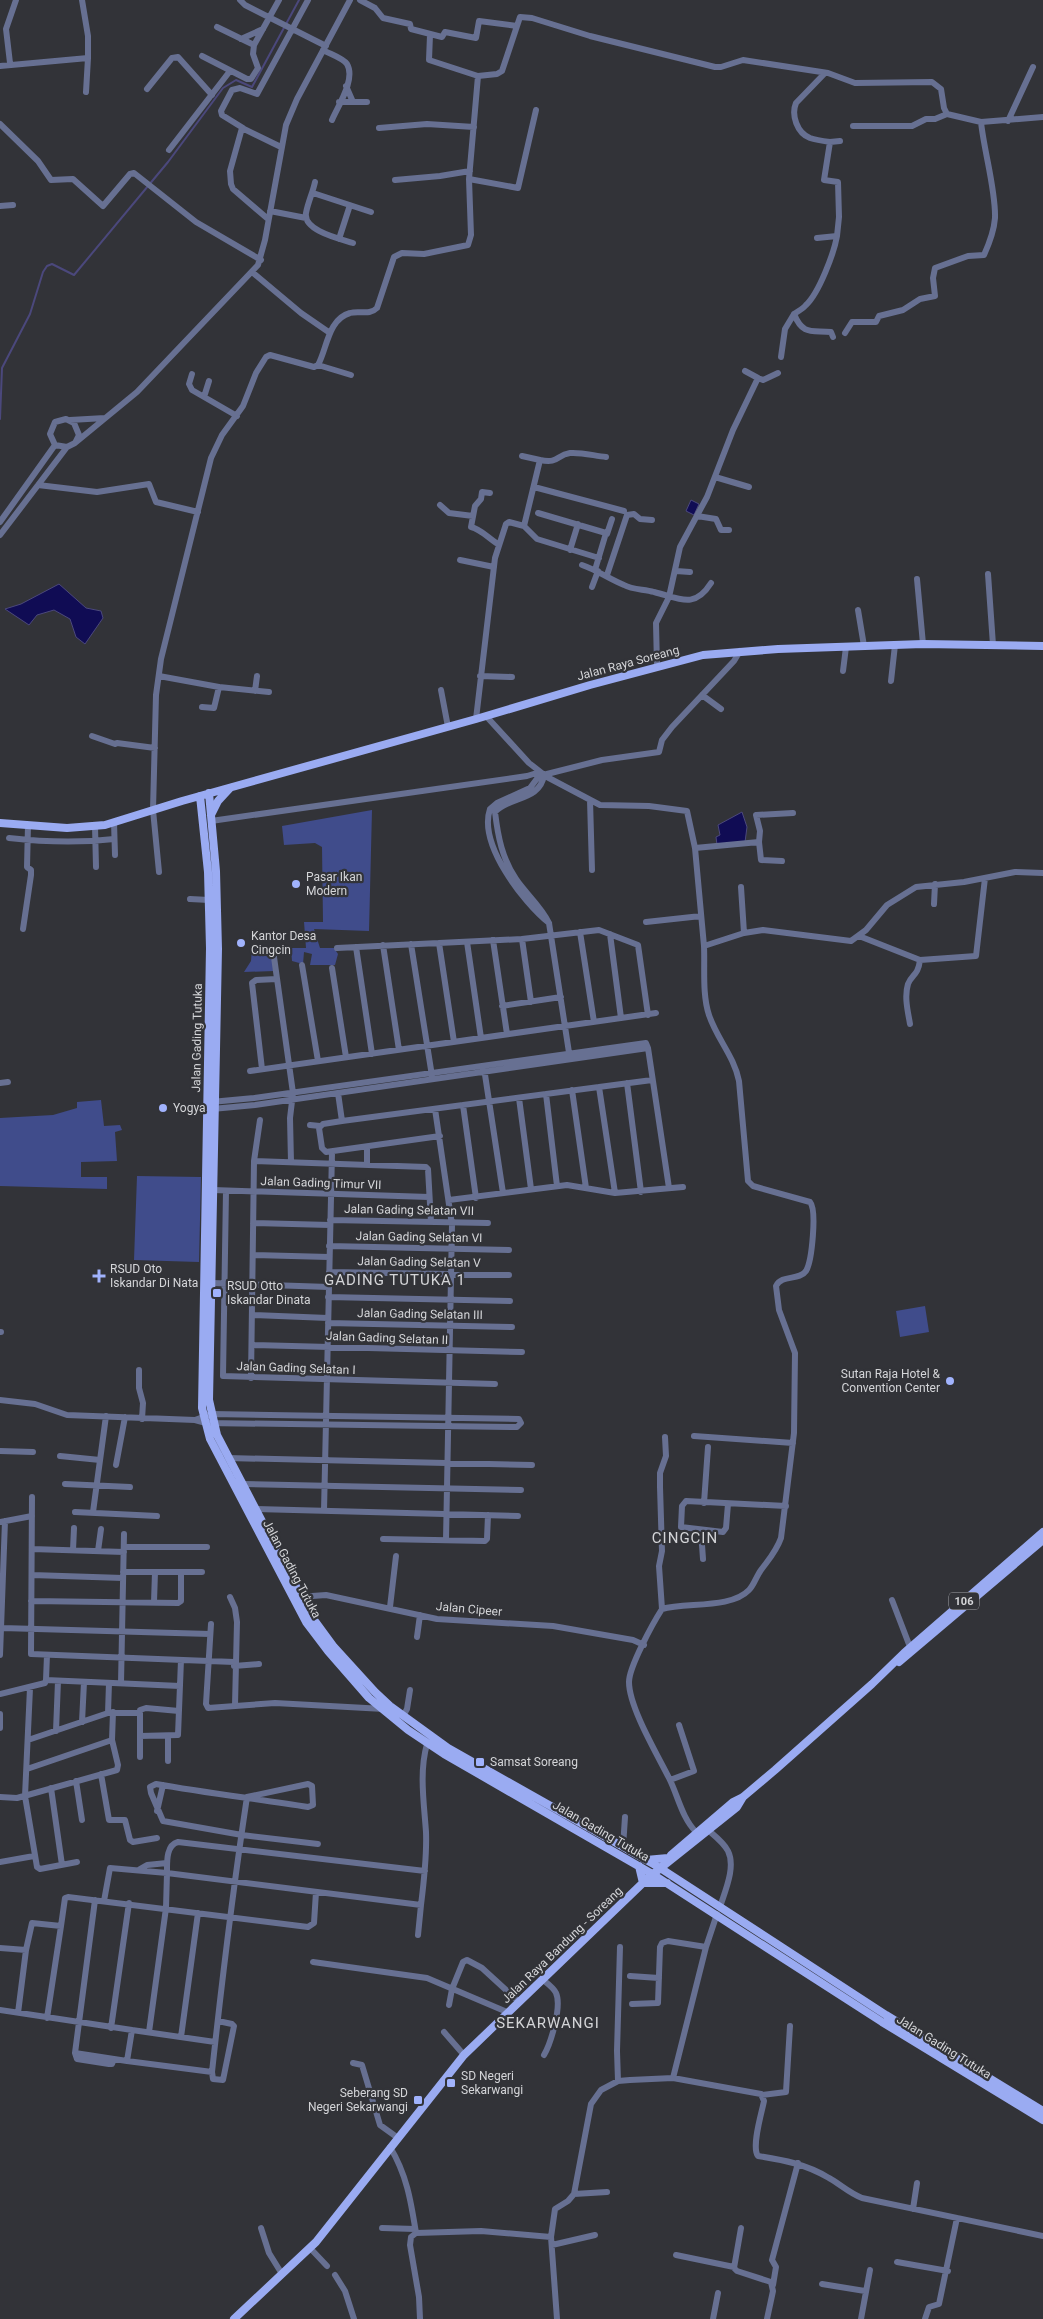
<svg xmlns="http://www.w3.org/2000/svg" width="1043" height="2319" font-family="Roboto,sans-serif">
<rect width="100%" height="100%" fill="#323338"/>
<path fill="#404c8b" d="M372 810 369 931 314 929 320 948H334L338 954 335 965H310L312 954 304 952 303 964 292 961 291 948H306L304 922H323L322 847 315 843 284 845 282 826Z
M252 949 271 950 274 971 244 972 251 961Z
M101 1100 104 1126 120 1125 122 1130 115 1132 117 1161 81 1162V1177H107V1189L0 1186V1118L53 1115 77 1108V1102Z
M137 1176 201 1177 199 1262 134 1260Z
M925 1306 929 1332 900 1337 896 1311Z"/>
<path fill="#100c54" stroke="#4b487c" d="M691 500 699 504 694 515 686 511Z
M59 584 86 608 101 611 103 618 85 644 76 637 70 619 54 610 37 615 29 625 5 609 21 604Z
M742 812 747 827 745 842 717 845 716 837 720 835 718 825Z"/>
<g fill="none" stroke-linecap="round" stroke-linejoin="round">
<path stroke="#4b487c" stroke-width="2" d="M0 419 2 368 30 314 43 272 47 266 52 264 74 275 168 162 223 88 236 80 252 87 299 0"/>
<path stroke="#677092" stroke-width="6" d="M240 0 245 5 326 46
M360 0 375 8 383 18 410 24 411 29 442 37 445 32 476 38 479 21 517 26
M217 27 254 45
M430 35 429 60 478 76
M241 39 263 29
M323 50C330 54 343 58 347 64 356 79 338 106 332 120
M202 56 247 79H251L258 68 253 54 254 45 279 0
M10 63 6 29 16 0
M0 66 88 58V36L82 0
M346 86 353 102
M147 89 172 58 178 57 212 95
M86 92 88 58
M339 102H367
M1008 121 1033 67
M0 124 38 161 51 180 73 179 103 206 130 174 134 173 196 222 261 260
M853 126H912L926 119H935L947 114
M243 128 222 115 221 111 232 90 240 88 257 94 308 0
M379 128 427 124 474 127
M830 142 840 141
M169 150 230 71
M469 179 518 188 536 110
M395 180 440 176 470 171
M315 182C313 192 308 202 306 213 303 231 341 239 353 243
M313 193 371 212
M0 206 13 205
M270 211 306 218
M268 219 233 189 231 184 230 171 242 128 281 147
M817 238 837 236 839 217 838 182 824 180 830 142C823 141 816 140 810 138 797 133 791 115 796 103L825 73
M339 239 350 205
M252 272 301 313 330 333
M845 333 852 322H876L879 316 903 310 920 299 935 296 933 278 935 268 968 256 984 255C989 244 994 231 995 218 996 191 984 151 981 122
M833 337 831 332C812 330 803 336 794 314 798 311 803 309 806 305 819 293 834 253 837 236
M781 357 785 329 794 314
M318 365 351 375
M192 374 189 384 192 390 237 416
M758 378 763 380 778 373
M204 397 209 381
M70 420 105 418
M75 443 79 435 74 423 66 419 55 422 50 434 55 445 67 447 75 443 137 392 258 265 265 240 286 125 297 99 350 0
M522 456 540 460
M715 477 749 487
M38 485 97 492 149 484 156 502 198 512
M534 487 624 511
M490 493 482 492 481 499 475 506 471 527C481 529 489 539 498 544
M440 505 449 513 473 516
M538 513 606 533 595 570
M697 516 716 519 721 530H729
M0 522 55 445
M524 526 540 460C559 464 556 455 570 453 581 452 595 456 606 457
M607 534 612 519
M0 535 67 447
M570 550 578 524
M460 560 494 567
M582 565C597 570 609 579 624 585 633 590 644 589 654 592 679 598 694 610 711 583
M676 571 690 572
M988 574 993 645
M607 575 627 515 634 514 640 519 652 520
M917 579 923 644
M592 587 598 571
M858 610 864 646
M657 666 656 623 669 597 680 547 707 497 733 430 758 378 745 371
M843 671 846 647
M159 676 219 687 269 692
M480 676 512 677
M891 681 895 645
M441 690 448 727
M255 691 257 676
M702 695 721 709
M202 707 214 708 219 687
M486 716 529 763 547 777 600 805 649 806 687 811 695 848 704 946 744 933 763 930 851 941 866 930 887 905 916 887 964 882 1015 872 1043 873
M476 719 495 558 506 524 509 522 524 526 537 539 599 558
M92 736 115 744 117 743 155 748
M544 775C540 801 510 796 495 812 498 837 502 858 516 879 526 894 541 906 549 923L570 1059
M590 800 592 870
M211 821 527 776 540 772
M114 822 115 855
M95 826 96 867
M9 838C44 842 79 843 114 839
M759 842 760 831 756 815 793 813
M695 848 759 842 761 860 782 861
M159 872 153 810 156 695 161 659 211 458 222 435 243 406 256 373 266 357 270 355 314 367 318 365C327 349 328 319 350 313 360 310 369 316 377 308L394 257 402 253 424 254 468 245 471 235 469 179 478 76 497 74 502 71 520 17 532 18 590 36 715 67H721L743 60 828 73 855 83 932 82 941 89 944 108 947 114 981 122 1043 117
M741 887 744 933
M190 899 209 900
M934 904 935 884
M646 922 701 916
M549 923C523 902 478 844 490 809L497 803 530 788 539 776 602 760 659 752 662 740 672 727 734 661 740 651
M23 929 31 875V870L27 867 28 825
M580 932 594 1022
M610 934 621 1018
M859 936 920 960C918 976 912 974 908 984 904 997 908 1012 910 1024
M522 939 531 1002
M493 940 507 1034
M467 942 481 1038
M439 943 454 1042
M411 944 432 1076
M383 945 399 1050
M356 947 372 1054
M337 948 522 939 599 930 638 945 648 1015
M273 950 293 1093 290 1118 291 1162
M920 960 976 956 985 878
M302 965 318 1061
M332 968 346 1057
M502 1006 561 997
M484 1068 503 1193
M262 1069 252 983 256 980 277 979
M250 1071 656 1013
M0 1083 8 1082
M627 1083 641 1192
M599 1087 615 1193 683 1187
M572 1090 586 1188
M338 1093 342 1121
M546 1094 557 1186
M519 1098 531 1189
M211 1102 254 1098 646 1043 648 1048 669 1188
M463 1105 476 1198
M212 1109 255 1105 648 1048
M435 1109 452 1225 446 1540
M310 1125 320 1126
M440 1136 326 1152 322 1148 319 1128 323 1124 342 1121 652 1080
M367 1148V1165
M254 1161 426 1167 428 1169 431 1222
M213 1190 429 1197
M226 1191 223 1376 495 1384
M449 1200 567 1185 615 1193
M330 1220 488 1223
M253 1223 330 1225
M329 1246 509 1250
M253 1255 329 1257
M329 1272 509 1275
M212 1283 329 1287
M328 1297 510 1301
M252 1315 328 1318
M328 1323 512 1327
M0 1332H1
M252 1345 522 1352
M139 1370V1388L143 1403 142 1419
M251 1378 254 1161 260 1120
M0 1400 35 1404 67 1415 195 1420 206 1423 517 1427 521 1423 519 1419 211 1414 195 1420
M694 1436 793 1443
M0 1451 33 1452
M60 1456 100 1460
M228 1458 532 1465
M116 1465 125 1417
M65 1484 130 1487
M243 1484 521 1490
M32 1497 31 1654 234 1662
M704 1503 708 1447
M728 1504 726 1528 723 1532 681 1527 682 1506 686 1501 786 1506
M256 1509 518 1516
M324 1511 332 1153
M75 1512 157 1516
M93 1512 106 1416
M0 1522 32 1516
M701 1531 703 1559
M383 1539 485 1541 487 1539 488 1515
M124 1547H207
M32 1549 124 1552
M73 1550 74 1528
M98 1551 101 1529
M123 1572H202
M32 1575 123 1578
M230 1597 235 1608 237 1622 235 1705
M298 1597 326 1595 437 1619 553 1626 633 1640 644 1645
M892 1600 910 1647
M31 1601 178 1603 181 1601V1573
M154 1602 155 1572
M390 1607 396 1556
M662 1609 659 1566 662 1551 660 1487V1473L666 1456 665 1437
M211 1624 206 1704 208 1708 275 1703 384 1709
M2 1628 210 1634
M417 1637 420 1615
M0 1655 5 1521
M234 1666 259 1664
M46 1680 180 1686
M121 1683 124 1534
M30 1688 25 1796 37 1867 40 1869 77 1862
M0 1694 45 1683 46 1680 47 1655
M108 1713 109 1683
M0 1714V1728
M403 1716 407 1709 410 1690
M82 1722 84 1682
M56 1731 58 1681
M140 1736 178 1735 181 1660
M28 1740 108 1713H139
M140 1757V1710L146 1708 179 1711
M168 1761V1736
M27 1769 112 1740
M101 1774 109 1820H125L130 1840 133 1842 157 1838
M670 1780 694 1771 679 1725
M76 1781 82 1820
M51 1788 62 1865
M0 1797 17 1798 117 1770 118 1765 112 1740 113 1712
M157 1811 163 1785
M708 1830C715 1836 724 1843 728 1851 736 1867 725 1891 720 1907
M696 1832C682 1818 678 1796 669 1778 657 1754 629 1707 629 1682 629 1667 653 1623 662 1609 686 1602 731 1609 749 1590 754 1585 756 1577 761 1570 769 1559 776 1552 781 1538L794 1433 795 1353 779 1310 776 1286C782 1274 799 1281 806 1271 812 1261 817 1210 810 1202L753 1186 748 1181 739 1081C734 1056 717 1039 709 1015 702 994 705 968 704 946
M623 1847 625 1817
M0 1862 34 1856
M140 1869 147 1865 167 1863
M425 1871 178 1842C166 1845 167 1862 167 1873L421 1905C424 1881 427 1857 426 1832 424 1803 419 1772 427 1744
M95 1900 75 2053 127 2061
M104 1901 110 1868 167 1873 166 1908 149 2032
M418 1935 421 1905
M0 1948 26 1950 32 1923 61 1926 65 1898 68 1897 308 1927 314 1923 316 1892
M313 1962 427 1978 507 2012
M630 1976 659 1978
M542 1979C547 1983 554 1988 556 1993 562 2006 551 2043 544 2055
M632 2004 658 2003 660 1947 662 1943 668 1941 706 1947
M449 2005 452 1989 463 1962 467 1960 482 1968 518 2001
M0 2010 132 2030
M18 2013 26 1950
M47 2018 61 1926
M218 2021 232 2024 234 2026 223 2080 213 2079 212 2072C222 1980 233 1889 247 1797L308 1784 312 1786 313 1805 308 1807C258 1799 206 1793 156 1784L150 1787 151 1793 163 1821 242 1835 318 1844
M111 2028 129 1903
M444 2032 464 2055
M181 2037 198 1913
M75 2053 77 2059 109 2064H112L114 2059
M353 2063 362 2065 380 2125 398 2138
M212 2072 127 2061 132 2030 215 2042
M673 2078 706 1947 717 1914
M618 2081 617 2051 620 1947
M762 2095 786 2092 790 2026
M390 2147C407 2175 411 2202 416 2233L481 2231 551 2237 555 2209 568 2201 574 2194 591 2104 601 2090 618 2081 630 2080 673 2078 761 2094 764 2101C762 2112 751 2147 758 2156 783 2160 806 2164 829 2178 840 2184 849 2193 862 2198L1043 2236
M574 2194 607 2192
M913 2209 917 2183
M261 2228 269 2253 282 2274
M382 2228 415 2229
M741 2228 734 2268 737 2271 771 2282 773 2291 767 2319
M416 2233 411 2237 410 2245 419 2297 420 2319
M551 2237 557 2319
M552 2245 595 2235
M310 2248 327 2266
M676 2255 734 2267
M897 2262 948 2271
M335 2275 345 2291 354 2319
M822 2284 865 2291
M773 2285 776 2267 772 2260 798 2163
M713 2319 718 2293
M861 2319 870 2270
M925 2319 929 2307 939 2304 957 2218"/>
<path stroke="#9aabf2" stroke-width="8" d="M209 793 216 871 218 949 209 1400 217 1435 312 1617 334 1647 375 1692 390 1706 448 1748 657 1866 886 2015 1043 2111
M200 796 208 872 210 948 202 1408 210 1439 306 1622 328 1651 369 1698 408 1730 444 1754 654 1875 882 2022 1043 2120
M211 815 218 801 230 788
M0 823 67 828 105 825 182 801 476 719 590 685 703 655 778 649 923 644 1043 646
M899 1662 1043 1540
M671 1855 733 1802 743 1797 775 1770 872 1684 904 1653 1043 1532
M646 1860 668 1858
M639 1866 643 1883H667
M234 2319 316 2242 464 2055 648 1878 737 1807 743 1797"/>
</g>
<g fill="#a1b3fd" stroke="#323338" stroke-width="2">
<circle cx="296" cy="884" r="5"/>
<circle cx="241" cy="943" r="5"/>
<circle cx="163" cy="1108" r="5"/>
<path d="M96.5 1268.5h5v5h5v5h-5v5h-5v-5h-5v-5h5z"/>
<rect x="212" y="1288" width="10" height="10" rx="2.5"/>
<circle cx="950" cy="1381" r="5"/>
<rect x="475" y="1757" width="10" height="10" rx="2.5"/>
<rect x="446" y="2078" width="10" height="10" rx="2.5"/>
<rect x="413" y="2095" width="10" height="10" rx="2.5"/>
</g>
<g text-anchor="middle" stroke-width="4.5" stroke-linejoin="round" paint-order="stroke">
<rect fill="#323338" stroke="#a3a4a8" stroke-width="1" x="949" y="1592.5" width="30" height="17" rx="4"/>
<g font-size="11" font-weight="bold" fill="#d4d5d8">
<text x="964" y="1605">106</text>
</g>
<g font-size="12" fill="#d4d5d8" stroke="#323338">
<text transform="translate(628 663) rotate(-15)" y="4">Jalan Raya Soreang</text>
<text transform="translate(197 1038) rotate(-89)" y="4">Jalan Gading Tutuka</text>
<text transform="translate(321 1183) rotate(2)" y="4">Jalan Gading Timur VII</text>
<text transform="translate(409 1210) rotate(1)" y="4">Jalan Gading Selatan VII</text>
<text transform="translate(419 1237) rotate(1)" y="4">Jalan Gading Selatan VI</text>
<text transform="translate(419 1262) rotate(1)" y="4">Jalan Gading Selatan V</text>
<text transform="translate(420 1314) rotate(1)" y="4">Jalan Gading Selatan III</text>
<text transform="translate(387 1338) rotate(2)" y="4">Jalan Gading Selatan II</text>
<text transform="translate(296 1368) rotate(2)" y="4">Jalan Gading Selatan I</text>
<text transform="translate(292 1569) rotate(62)" y="4">Jalan Gading Tutuka</text>
<text transform="translate(469 1609) rotate(5)" y="4">Jalan Cipeer</text>
<text transform="translate(601 1831) rotate(30)" y="4">Jalan Gading Tutuka</text>
<text transform="translate(562 1945) rotate(-44)" y="4">Jalan Raya Bandung - Soreang</text>
<text transform="translate(944 2047) rotate(32)" y="4">Jalan Gading Tutuka</text>
</g>
<g font-size="12" fill="#d4d5d8" stroke="#323338" text-anchor="start">
<text x="306" y="881">Pasar Ikan<tspan x="306" dy="14">Modern</tspan></text>
<text x="251" y="940">Kantor Desa<tspan x="251" dy="14">Cingcin</tspan></text>
<text x="173" y="1112">Yogya</text>
<text x="110" y="1273">RSUD Oto<tspan x="110" dy="14">Iskandar Di Nata</tspan></text>
<text x="227" y="1290">RSUD Otto<tspan x="227" dy="14">Iskandar Dinata</tspan></text>
<text x="940" y="1378" text-anchor="end">Sutan Raja Hotel &amp;<tspan x="940" dy="14">Convention Center</tspan></text>
<text x="490" y="1766">Samsat Soreang</text>
<text x="461" y="2080">SD Negeri<tspan x="461" dy="14">Sekarwangi</tspan></text>
<text x="408" y="2097" text-anchor="end">Seberang SD<tspan x="408" dy="14">Negeri Sekarwangi</tspan></text>
</g>
<g font-size="15" letter-spacing="1" fill="#d4d5d8" stroke="#323338">
<text x="395" y="1285">GADING TUTUKA 1</text>
<text x="685" y="1543">CINGCIN</text>
<text x="548" y="2028">SEKARWANGI</text>
</g>
</g>
</svg>
